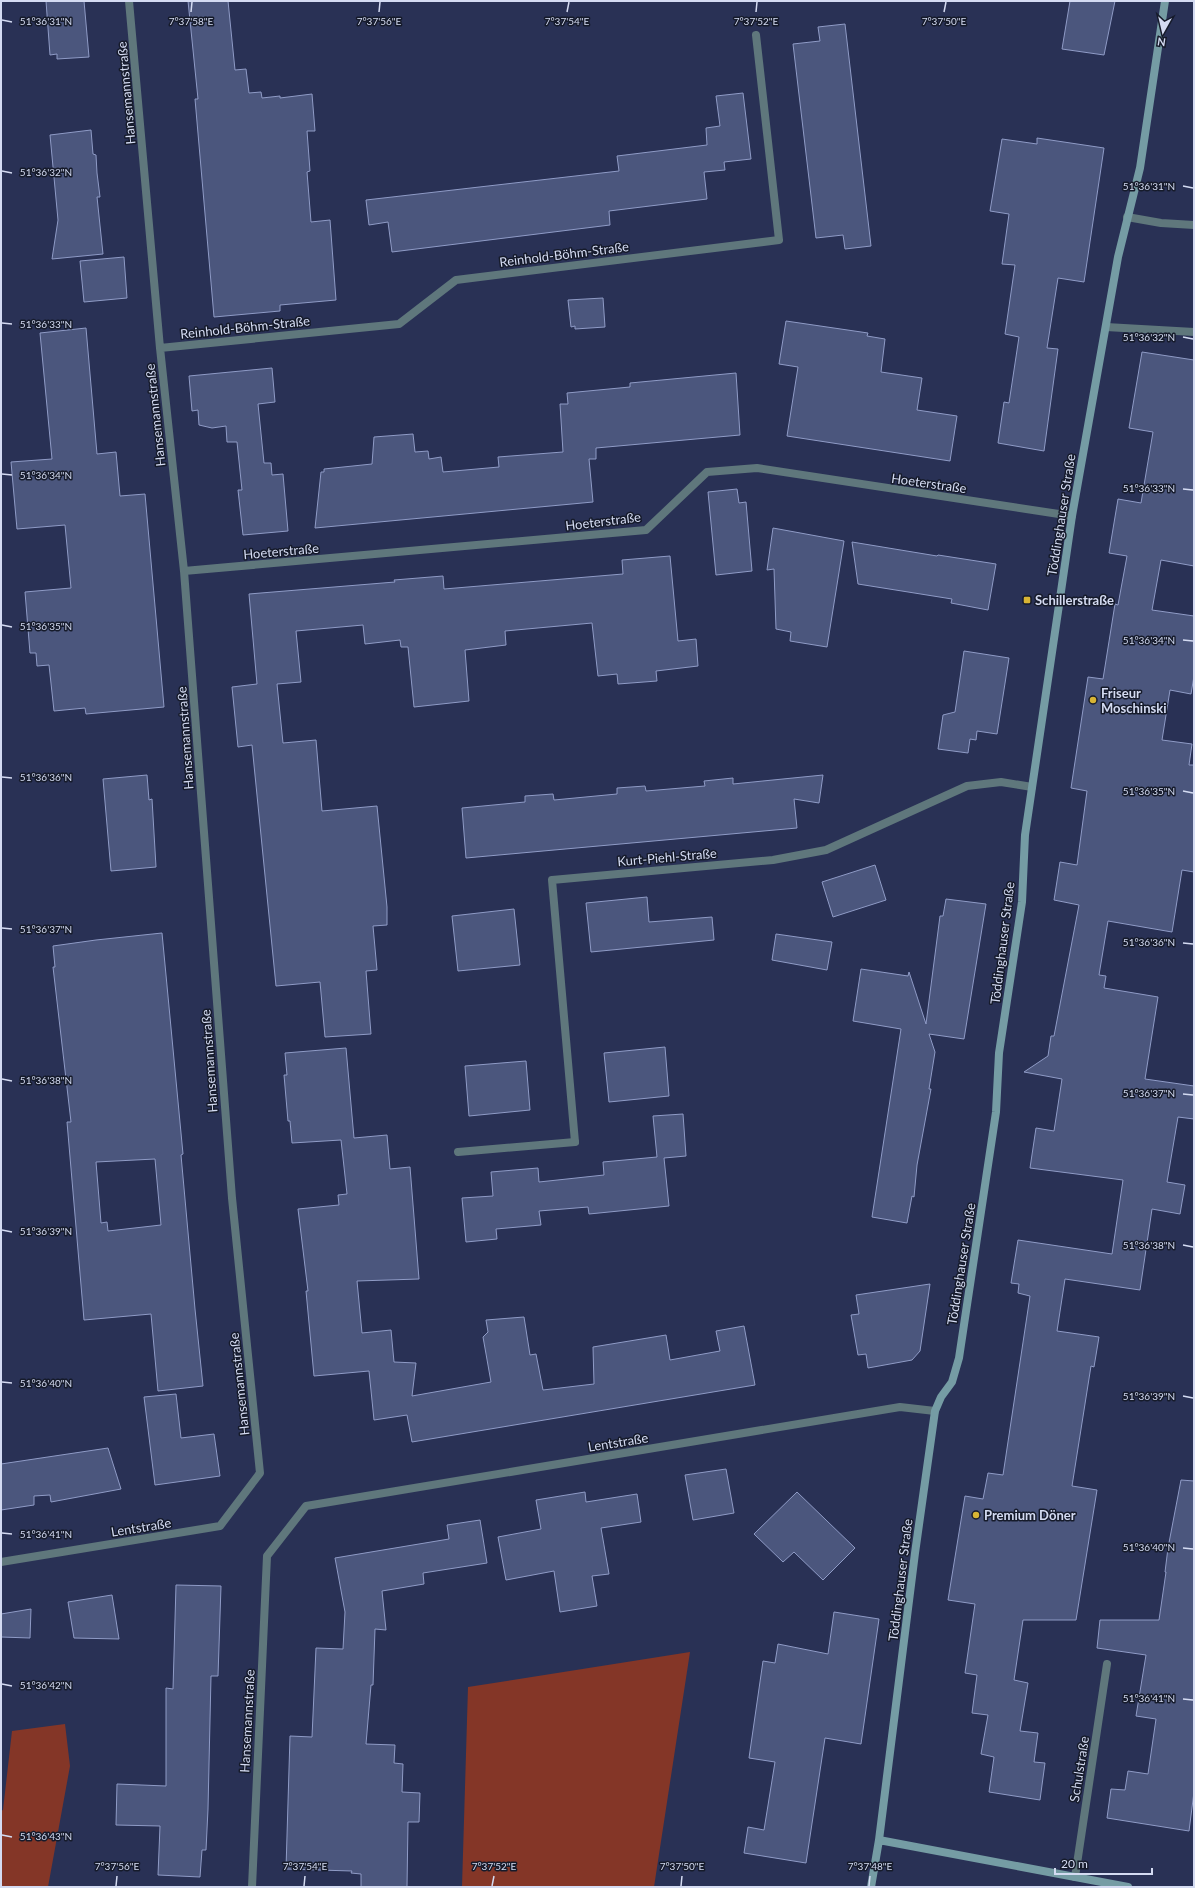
<svg xmlns="http://www.w3.org/2000/svg" width="1195" height="1888" font-family="Lato,sans-serif">
<rect width="100%" height="100%" fill="#293155"/>
<path fill="#843627" d="M690 1652 654 1887H462L468 1687Z
M65 1724 70 1766 48 1887H1V1811L3 1810 12 1731Z"/>
<path fill="#4b567d" stroke="#8f9bc6" fill-rule="evenodd" d="M46 1H84L89 57 57 59V54L50 55Z
M188 1H228L235 70 246 69 249 93 261 92 262 98 280 96V98L312 94 315 131H307L310 171 307 172 311 222 330 220 336 300 280 305V311L214 317 195 99H198Z
M1070 1H1115L1104 55 1062 49Z
M845 24 871 246 845 249 843 235 816 238 793 44 820 41 818 27Z
M743 93 751 159 724 162 725 170 704 172 707 199 609 211 610 225 392 252 388 222 369 225 366 200 619 171 617 156 707 145 706 128 720 126 716 96Z
M91 130 93 154 96 155 97 173 100 197H97L103 254 52 259 58 220 50 135Z
M1037 138 1104 148 1084 282 1058 278 1047 348 1058 349 1044 451 998 443 1004 402 1009 403 1019 337 1005 334 1015 265 1002 264 1009 214 990 211 1002 139 1037 144Z
M124 257 127 298 84 302 80 261Z
M603 298 605 327 575 329V326L571 327 568 300Z
M786 321 868 333 867 336 885 339 881 372 922 378 917 410 957 416 950 461 787 436 798 367 779 364Z
M86 328 97 454 116 452 120 496 145 494 164 707 86 714 85 708 54 711 49 665 37 666 36 653H30L25 592 71 588 65 525 17 529 11 462 52 459 40 333Z
M1142 352 1194 360V566L1161 560 1152 610 1194 616V676L1191 694 1170 690 1162 740 1192 744 1189 765H1194V872L1182 870 1172 932 1108 921 1099 975 1106 976 1104 988 1158 997 1145 1079 1194 1086V1119L1178 1117 1167 1182 1185 1185 1180 1214 1152 1209 1140 1290 1065 1279 1057 1331 1099 1337 1094 1367 1091 1366 1072 1486 1097 1490 1076 1620H1023L1014 1680 1028 1683 1020 1731 1038 1733 1034 1762 1045 1763 1040 1800 989 1792 994 1757 981 1754 988 1715 972 1713 977 1675 965 1673 975 1604 948 1600 965 1496 983 1499 988 1473 1003 1475 1030 1296 1018 1293 1019 1284 1011 1283 1018 1240 1112 1254 1123 1180 1030 1168 1036 1128 1054 1131 1062 1079 1024 1072 1048 1056 1051 1036H1054L1079 905 1054 900 1060 862 1077 865 1087 791 1071 788 1088 677 1103 679 1115 604 1118 605 1127 556 1109 553 1118 499 1141 503 1153 432 1129 428Z
M272 368 275 402 258 404 264 463H271L272 475 283 474 288 531 243 535 238 490H242L237 442H227L226 426 212 428 199 425 198 410 192 411 189 376Z
M736 373 740 435 596 448V459H589L593 502 315 528 321 472H324V469L372 464 374 437 413 434 415 452 428 451 429 459 441 457 443 472 499 467 498 457 563 452 560 404H568L567 393 630 387V383Z
M737 489 739 503 746 502 752 571 716 575 708 492Z
M773 528 844 541 827 647 790 641 791 632 776 629 774 569 767 570Z
M852 542 937 556 938 555 996 564 988 610 951 603 952 599 858 584Z
M670 556 678 641 696 639 698 666 656 671 657 681 618 684 617 674 598 676 592 623 505 631 506 645 465 650 469 701 414 707 408 647H401L400 640 365 644 363 625 296 631 301 682 277 684 283 743 316 740 322 811 377 806 387 907V925L373 926 377 970 366 971 371 1034 325 1037 320 982 276 986 252 745 238 747 232 687 257 684 249 594 395 582 394 580 443 576 444 589 623 574 622 560Z
M964 651 1009 658 997 734 977 731 976 740 970 739 968 753 938 749 943 715 955 712Z
M147 775 149 800 152 799 156 867 111 871 103 779Z
M823 775 819 803 794 799 797 828 466 858 462 808 525 802V796L553 794 554 800 617 794V788L645 786 646 791 705 786 704 781 733 778V784Z
M875 865 886 900 833 917 822 882Z
M647 897 649 922 712 917 714 940 591 952 586 903Z
M946 899 986 904 964 1039 929 1034 935 1052 929 1089H931L917 1165 914 1197 912 1196 907 1223 872 1217 901 1029 853 1021 861 969 908 976 909 972 926 1024 940 916H943Z
M514 909 520 965 458 971 452 916Z
M162 933 183 1154 181 1155 195 1309 203 1386 158 1391 151 1314 84 1320 67 1122H71L53 967H55L53 946 96 940ZM155 1159 161 1225 108 1231 107 1222 101 1223 96 1162Z
M776 934 832 942 827 970 772 960Z
M665 1047 669 1096 609 1102 604 1053Z
M346 1048 354 1138 387 1135 390 1169 410 1167 419 1279 357 1281 362 1333 391 1330 394 1362 416 1363 412 1396 491 1382 483 1337 488 1332 486 1320 524 1317 530 1355 536 1354 543 1390 594 1384 593 1347 666 1335 670 1360 720 1351 716 1331 744 1326 755 1385 412 1442 407 1415 374 1420 369 1371 314 1376 306 1291H308L298 1209 339 1205 338 1195 347 1194 341 1140 292 1143 290 1121H288L284 1075H287L285 1053Z
M526 1061 530 1110 469 1116 465 1066Z
M683 1114 686 1156 664 1158 669 1206 589 1214 588 1207 539 1211 541 1225 496 1229 497 1239 466 1242 462 1198 493 1196 491 1172 538 1168 539 1182 604 1175 603 1162 657 1157 653 1116Z
M930 1284 920 1351 912 1360 868 1368 866 1354 858 1355 851 1315 859 1314 856 1295Z
M176 1394 181 1438 214 1434 220 1476 155 1485 144 1397Z
M108 1448 121 1489 51 1502 50 1495 34 1496V1505L1 1510V1464Z
M726 1469 734 1513 693 1520 685 1475Z
M1181 1480 1194 1481V1792L1189 1831 1107 1818 1111 1789 1125 1790 1128 1771 1148 1774 1156 1719 1136 1716 1146 1655 1097 1648 1100 1620H1159L1166 1572H1165L1168 1548Z
M585 1492 586 1502 637 1494 641 1522 601 1528 609 1574 592 1576 597 1606 560 1612 554 1571 506 1580 498 1537 541 1529 536 1500Z
M797 1492 855 1548 823 1580 794 1552 783 1562 754 1534Z
M480 1520 487 1563 423 1573 424 1584 382 1591 386 1630 375 1629 373 1685H371L366 1744 395 1745 394 1763 403 1764 402 1792 420 1793 419 1822H408L407 1887H361V1874L351 1873 352 1871 286 1869 290 1736 312 1737 316 1648 343 1649 345 1612 335 1558 449 1539 447 1525Z
M176 1585 221 1586 218 1676H211L208 1809 206 1850H202L200 1877 158 1875 160 1826 116 1825 117 1784 166 1786V1688L173 1689Z
M112 1595 119 1639 74 1638 68 1602Z
M31 1609 30 1638 1 1637V1614Z
M834 1612 879 1619 861 1744 825 1738 806 1863 744 1853 748 1827 764 1830 775 1762 749 1758 763 1661 775 1663 778 1644 828 1654Z"/>
<g fill="none" stroke-linecap="round" stroke-linejoin="round">
<path stroke="#5f777c" stroke-width="8" d="M1127 217 1161 223 1194 225
M458 1152 575 1142
M1075 1877 1107 1664"/>
<path stroke="#5f777c" stroke-width="8" d="M1106 327 1194 332
M160 348 399 324 456 280 779 240 756 35
M184 571 646 530 707 472 757 468 1072 516
M575 1142 552 880 773 860 826 850 967 786 1001 782 1032 787
M1 1562 220 1526 260 1473 232 1198 184 571 160 348 129 1
M252 1887 267 1556 306 1506 900 1407 935 1411"/>
<path stroke="#759ca4" stroke-width="8" d="M879 1840 1128 1887
M871 1887 879 1840 915 1553 935 1411 941 1397 952 1382 959 1358 996 1112 999 1053 1022 902 1025 835 1059 605 1072 516 1118 257 1140 168 1165 1"/>
</g>
<path fill="none" stroke="#d4dbf2" stroke-width="1.5" d="M191 12 192 2M379 12 380 2M567 12 569 2M756 12 757 2M944 12 946 2M2 20 12 22M2 171 12 173M1183 186 1193 188M2 323 12 324M1183 337 1193 339M2 474 12 475M1183 489 1193 490M2 625 12 627M1183 640 1193 641M2 777 12 778M1183 791 1193 793M2 928 12 929M1183 943 1193 944M2 1079 12 1081M1183 1094 1193 1095M2 1230 12 1232M1183 1245 1193 1247M2 1382 12 1383M1183 1396 1193 1398M2 1533 12 1534M1183 1548 1193 1549M2 1684 12 1686M1183 1699 1193 1700M2 1835 12 1837M116 1886 117 1876M304 1886 305 1876M492 1886 494 1876M681 1886 682 1876M869 1886 870 1876"/>
<g fill="#d8b434" stroke="#161b2b" stroke-width="1.5">
<rect x="1023" y="596" width="8" height="8" rx="2"/>
<circle cx="1093" cy="700" r="4"/>
<circle cx="976" cy="1515" r="4"/>
</g>
<g text-anchor="middle" stroke-width="3" stroke-linejoin="round" paint-order="stroke">
<g font-size="13" fill="#d4dbf2" stroke="#161b2b">
<text transform="translate(126 93) rotate(-95)" y="5">Hansemannstraße</text>
<text transform="translate(564 254) rotate(-7)" y="5">Reinhold-Böhm-Straße</text>
<text transform="translate(245 327) rotate(-6)" y="5">Reinhold-Böhm-Straße</text>
<text transform="translate(155 415) rotate(-96)" y="5">Hansemannstraße</text>
<text transform="translate(929 483) rotate(8)" y="5">Hoeterstraße</text>
<text transform="translate(1061 515) rotate(-81)" y="5">Töddinghauser Straße</text>
<text transform="translate(603 521) rotate(-7)" y="5">Hoeterstraße</text>
<text transform="translate(281 551) rotate(-5)" y="5">Hoeterstraße</text>
<text transform="translate(185 738) rotate(-94)" y="5">Hansemannstraße</text>
<text transform="translate(667 857) rotate(-5)" y="5">Kurt-Piehl-Straße</text>
<text transform="translate(1002 943) rotate(-83)" y="5">Töddinghauser Straße</text>
<text transform="translate(209 1061) rotate(-94)" y="5">Hansemannstraße</text>
<text transform="translate(961 1264) rotate(-81)" y="5">Töddinghauser Straße</text>
<text transform="translate(239 1384) rotate(-96)" y="5">Hansemannstraße</text>
<text transform="translate(618 1442) rotate(-9)" y="5">Lentstraße</text>
<text transform="translate(141 1527) rotate(-9)" y="5">Lentstraße</text>
<text transform="translate(900 1580) rotate(-83)" y="5">Töddinghauser Straße</text>
<text transform="translate(247 1721) rotate(-87)" y="5">Hansemannstraße</text>
<text transform="translate(1079 1769) rotate(-81)" y="5">Schulstraße</text>
</g>
<g font-size="13" font-weight="bold" fill="#d4dbf2" stroke="#161b2b" text-anchor="start">
<text x="1035" y="605">Schillerstraße</text>
<text x="1101" y="698">Friseur<tspan x="1101" dy="15">Moschinski</tspan></text>
<text x="984" y="1520">Premium Döner</text>
</g>
</g>
<g font-size="10" text-anchor="middle" fill="#d4dbf2" stroke="#161b2b" stroke-width="3" stroke-linejoin="round" paint-order="stroke">
<text x="46" y="25">51°36'31"N</text>
<text x="191" y="25">7°37'58"E</text>
<text x="379" y="25">7°37'56"E</text>
<text x="567" y="25">7°37'54"E</text>
<text x="756" y="25">7°37'52"E</text>
<text x="944" y="25">7°37'50"E</text>
<text x="46" y="176">51°36'32"N</text>
<text x="1149" y="190">51°36'31"N</text>
<text x="46" y="328">51°36'33"N</text>
<text x="1149" y="341">51°36'32"N</text>
<text x="46" y="479">51°36'34"N</text>
<text x="1149" y="492">51°36'33"N</text>
<text x="46" y="630">51°36'35"N</text>
<text x="1149" y="644">51°36'34"N</text>
<text x="46" y="781">51°36'36"N</text>
<text x="1149" y="795">51°36'35"N</text>
<text x="46" y="933">51°36'37"N</text>
<text x="1149" y="946">51°36'36"N</text>
<text x="46" y="1084">51°36'38"N</text>
<text x="1149" y="1097">51°36'37"N</text>
<text x="46" y="1235">51°36'39"N</text>
<text x="1149" y="1249">51°36'38"N</text>
<text x="46" y="1387">51°36'40"N</text>
<text x="1149" y="1400">51°36'39"N</text>
<text x="46" y="1538">51°36'41"N</text>
<text x="1149" y="1551">51°36'40"N</text>
<text x="46" y="1689">51°36'42"N</text>
<text x="1149" y="1702">51°36'41"N</text>
<text x="46" y="1840">51°36'43"N</text>
<text x="117" y="1870">7°37'56"E</text>
<text x="305" y="1870">7°37'54"E</text>
<text x="494" y="1870">7°37'52"E</text>
<text x="682" y="1870">7°37'50"E</text>
<text x="870" y="1870">7°37'48"E</text>
</g>
<rect width="1195" height="1888" fill="none" stroke="#d4dbf2" stroke-width="4"/>
<g transform="translate(1163 32) rotate(188)" stroke="#161b2b" stroke-width="3" paint-order="stroke">
<path d="M0-3L7 15L0 10L-7 15Z" fill="#d4dbf2"/>
<text y="-6" font-size="11" font-weight="bold" text-anchor="middle" fill="#d4dbf2">N</text>
</g>
<path d="M1055 1868v6h97v-6" fill="none" stroke="#d4dbf2" stroke-width="2"/>
<text x="1061" y="1868" font-size="12" fill="#d4dbf2" stroke="#161b2b" stroke-width="3" paint-order="stroke">20 m</text>
</svg>
